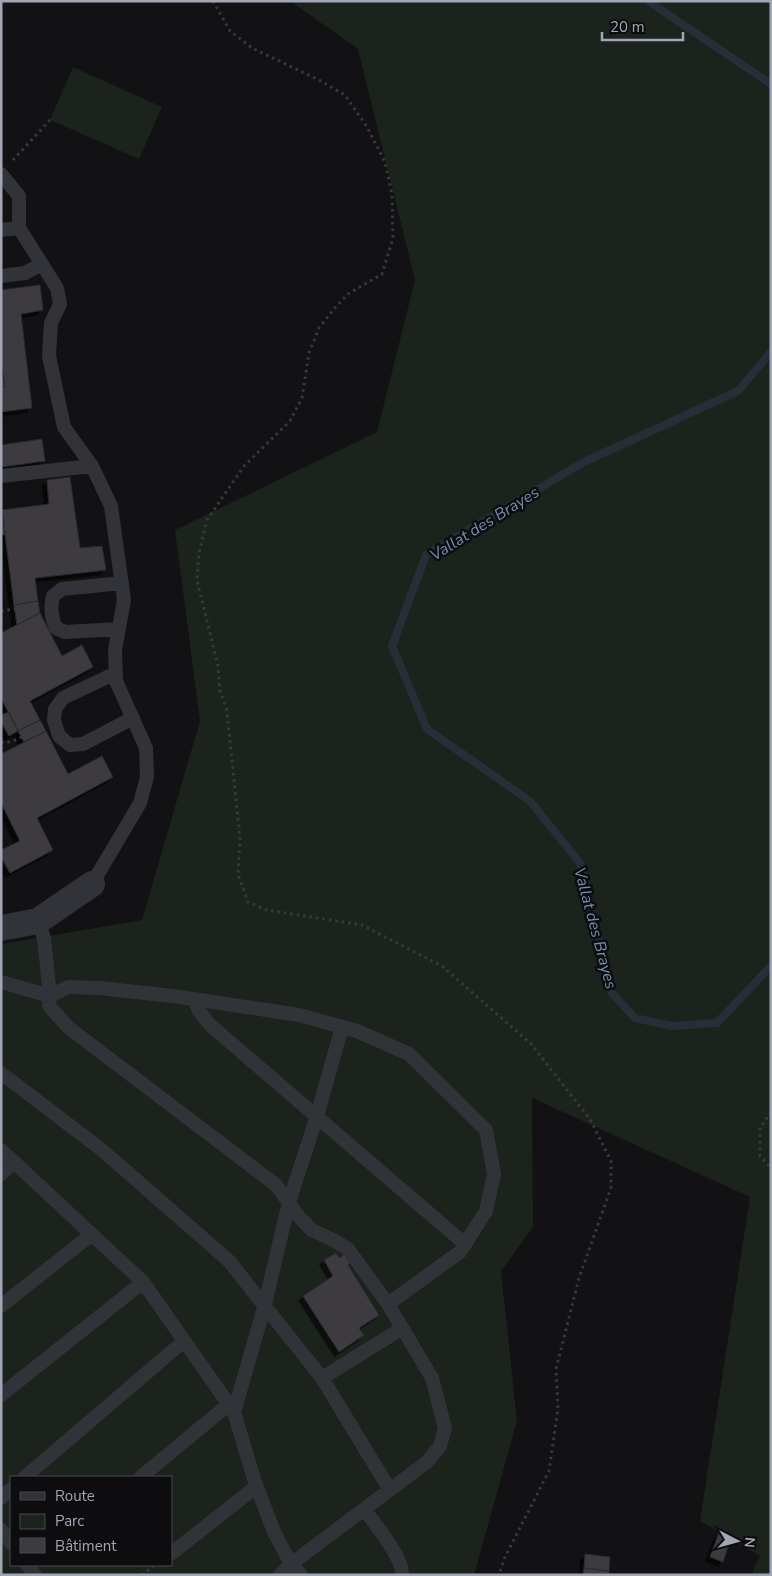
<svg xmlns="http://www.w3.org/2000/svg" width="772" height="1576" font-family="'Nunito Sans',sans-serif">
<defs>
<filter id="shadow"><feDropShadow dx="-4.5" dy="4.5" stdDeviation="0" flood-color="#0009"/></filter>
</defs>
<rect width="100%" height="100%" fill="#121113"/>
<path fill="#1c231d" fill-rule="evenodd" d="M290 1H771V1575H751L760 1556 700 1521 750 1197 532 1098 533 1227 501 1271 517 1421 474 1575H1V944L142 920 200 721 175 530 377 432 415 280 358 49ZM11 1477H171V1565H11Z
M73 67 162 107 139 159 50 120Z"/>
<g fill="none" stroke-linecap="round" stroke-linejoin="round">
<path stroke="#282e37" stroke-width="8" d="M648 1 771 84
M771 352 738 391 582 463 426 555 392 646 427 729 530 801 580 863 611 992 635 1018 672 1026 717 1023 771 966"/>
</g>
<path fill="#3c3b40" stroke="#2c2b2f" filter="url(#shadow)" d="M40 285 43 310 21 314 32 408 1 412V387H5L1 364V290Z
M1 364 5 387H1Z
M42 439 45 461 1 467V445Z
M70 477 80 548 102 546 106 570 35 578 38 601 14 605 2 510 49 504 47 480Z
M1 510H2L5 535 1 534Z
M38 601 40 613 17 625 14 605Z
M40 613 62 656 82 645 93 667 30 701 40 720 18 731 1 698V633Z
M9 712 18 731 9 736 1 722V715Z
M40 720 46 731 24 742 18 731Z
M46 731 68 774 102 756 113 777 37 818 53 850 10 873 1 857V850L20 841 1 803V754Z
M336 1253 339 1258 345 1254 350 1263 348 1265 379 1315 359 1328 364 1335 339 1352 303 1296 333 1276 324 1260Z
M719 1533 731 1538 723 1562 710 1557Z
M585 1554 610 1557 609 1571 584 1568Z
M584 1568 609 1571V1575H583Z"/>
<g fill="none" stroke-linecap="round" stroke-linejoin="round">
<path stroke="#38393f" stroke-width="3" stroke-dasharray="2.5 4" stroke-linecap="butt" d="M213 1 230 31 252 48 319 80 345 95 367 127 385 162 392 194 393 238 382 274 348 294 333 310 319 328 309 353 302 398 290 421 244 466 207 520 199 553 197 580 218 666 220 691 227 711 240 839 238 874 248 902 267 910 362 925 442 966 531 1044 590 1119 611 1161V1188L579 1278 556 1369 558 1409 549 1471 504 1559 499 1575
M13 160 50 120
M1 611 15 609
M1 742C13 744 25 735 35 729
M771 1112 760 1128V1156L771 1168
M142 1575 155 1565
M768 1575 771 1567"/>
<path stroke="#323338" stroke-width="14" d="M1 174 19 196V228L57 288 60 304 51 323 49 356 64 427 92 466 111 506 124 600 115 650 116 681 146 748 147 777 140 803 92 884
M1 230 19 228
M1 276 25 273 42 264
M1 476 92 466
M119 629 65 632 56 628C51 617 50 608 53 596L62 589 122 583
M116 673 63 698 55 709 54 720 59 736 70 745 83 744 133 718
M1 982 50 996 44 938 38 921
M194 999 199 1011 210 1025 465 1244
M1 1073 102 1150 229 1261 322 1378 401 1329
M1 1150 143 1282 234 1412 254 1479 274 1532 291 1564 301 1575
M1 1174 14 1162
M1 1306 92 1234
M322 1378 390 1490
M1 1395 143 1282
M234 1412 265 1304 289 1202 317 1116 342 1027
M25 1477 184 1341
M141 1477 229 1404
M1 1498 11 1489
M364 1509C374 1523 404 1558 402 1575
M1 1530 11 1543
M172 1553 257 1486
M27 1565 35 1575
M280 1575 291 1564 427 1462 440 1446 445 1428 432 1378 388 1304 348 1249 335 1241 312 1230 300 1218 276 1185 69 1028 49 1006 50 996 68 987 100 988 180 997 299 1015 357 1031 409 1054 486 1130 494 1174 486 1211 460 1252 388 1304"/>
<path stroke="#323338" stroke-width="26" d="M1 928 38 921 92 884"/>
</g>
<g text-anchor="middle" stroke-width="5" stroke-linejoin="round" paint-order="stroke">
<g font-size="16" font-style="italic" fill="#788fb0" stroke="#0d0c0e">
<text transform="translate(484 523) rotate(-32)" y="6">Vallat des Brayes</text>
<text transform="translate(596 928) rotate(75)" y="6">Vallat des Brayes</text>
</g>
</g>
<rect width="772" height="1576" fill="none" stroke="#a2a6b4" stroke-width="5"/>
<rect x="10" y="1476" width="162" height="90" fill="#0d0c0e" stroke="#494a50"/>
<rect x="20" y="1492" width="25" height="8" fill="#323338" stroke="#494a50"/>
<text x="55" y="1501" font-size="15" fill="#a2a6b4">Route</text>
<rect x="20" y="1514" width="25" height="15" fill="#1c231d" stroke="#494a50"/>
<text x="55" y="1526" font-size="15" fill="#a2a6b4">Parc</text>
<rect x="20" y="1538" width="25" height="15" fill="#3c3b40" stroke="#494a50"/>
<text x="55" y="1551" font-size="15" fill="#a2a6b4">Bâtiment</text>
<g transform="translate(737 1541) rotate(96)" stroke="#0d0c0e" stroke-width="4" paint-order="stroke">
<path d="M0-4L9 19L0 12L-9 19Z" fill="#a2a6b4"/>
<text y="-8" font-size="14" font-weight="bold" text-anchor="middle" fill="#a2a6b4">N</text>
</g>
<path d="M602 32v8h81v-8" fill="none" stroke="#a2a6b4" stroke-width="2.5"/>
<text x="610" y="32" font-size="15" fill="#a2a6b4" stroke="#0d0c0e" stroke-width="4" paint-order="stroke">20 m</text>
</svg>
